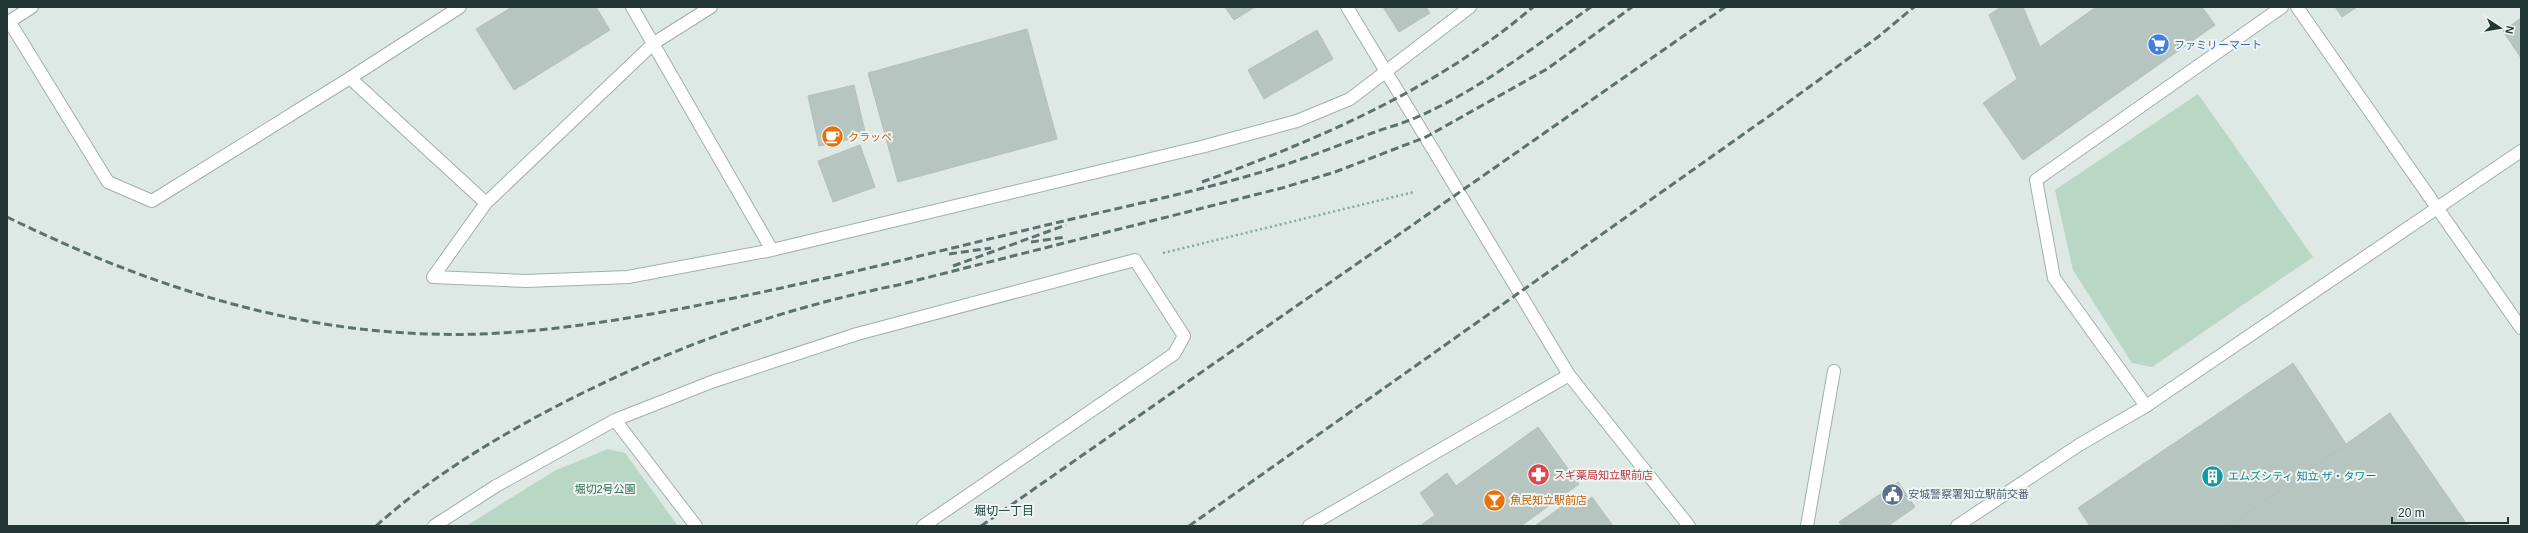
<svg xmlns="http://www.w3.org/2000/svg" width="2528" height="533" font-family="Helvetica,'Noto Sans JP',sans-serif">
<rect width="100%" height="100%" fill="#dee8e5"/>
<path fill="#b9d7c5" d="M2198 94 2313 257 2152 367 2132 363 2073 270 2055 190Z
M608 449 625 453 678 526H466L556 470Z"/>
<path fill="#b7c5c1" stroke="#b2c1bc" d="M512 7H596L610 30 514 90 476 29Z
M1225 7H1255L1234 20Z
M1383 7H1426L1430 13 1399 32Z
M2001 7H2023L2040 47 2096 7H2202L2215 25 2023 160 1983 103 2017 79 1989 15Z
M2335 7H2357L2342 17Z
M2521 18V58L2503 31Z
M1027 29 1057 139 898 182 868 73Z
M1317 30 1333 59 1264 99 1248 70Z
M854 85 866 136 819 146 808 96Z
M860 145 875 187 833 202 818 161Z
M2293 363 2346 444 2229 526H2090L2078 508Z
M2390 413 2468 526H2229L2346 444Z
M1538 427 1579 484 1521 526H1420L1435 515 1420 493 1447 473 1456 486Z
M1898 482 1915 507 1888 526H1842L1839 522Z
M1592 497 1613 526H1535L1569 501 1575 509Z"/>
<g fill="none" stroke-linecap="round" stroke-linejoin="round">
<defs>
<path id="pedestrian" d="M1807 526 1834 371"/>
<path id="minor" d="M632 7 772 250
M2297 7 2521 328
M9 21 108 182 152 201 350 78 486 203 433 277 526 281 628 277 772 250 1205 146 1297 121 1350 99 1470 7
M7 23 32 7
M350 78 460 7
M486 203 654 43 711 7
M2146 406 2054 278 2036 180 2282 7
M615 420 696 526
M434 526 496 486 615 420 714 381 857 334 1135 260 1184 336 1174 354 923 526
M1309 526 1569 375"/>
<path id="tertiary" d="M1347 7 1569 375 1689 526
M1957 526 2079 445 2146 406 2521 151"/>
</defs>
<use href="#pedestrian" stroke="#a2afac" stroke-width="14"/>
<use href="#minor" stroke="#a2afac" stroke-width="14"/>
<use href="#tertiary" stroke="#a2afac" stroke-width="14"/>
<path stroke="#82a8a2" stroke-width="2.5" stroke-dasharray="2 3" stroke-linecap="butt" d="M1163 253 1414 192"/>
<use href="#pedestrian" stroke="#fff" stroke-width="12"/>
<use href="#minor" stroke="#fff" stroke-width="12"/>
<use href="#tertiary" stroke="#fff" stroke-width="12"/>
<path stroke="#5c726f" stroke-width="3" stroke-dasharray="8 4" stroke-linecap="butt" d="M1202 182C1319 139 1437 89 1533 7
M7 217C140 282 281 330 430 334 514 337 597 324 679 309 794 287 908 259 1022 231 1102 211 1185 195 1265 171 1302 160 1339 145 1375 132 1388 127 1402 124 1415 118 1478 91 1535 46 1591 7
M1031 242 1066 237
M949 254 991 248
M953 266 1066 225
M376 526C425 482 481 447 538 416 651 355 772 310 898 285L1282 188 1335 172 1426 137 1547 69 1632 7
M981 526 1725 7
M1189 526 1772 114 1878 37 1914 7"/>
</g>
<defs>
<symbol id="supermarket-disc" viewBox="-11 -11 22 22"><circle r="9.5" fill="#3f7fe0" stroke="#eef5f3"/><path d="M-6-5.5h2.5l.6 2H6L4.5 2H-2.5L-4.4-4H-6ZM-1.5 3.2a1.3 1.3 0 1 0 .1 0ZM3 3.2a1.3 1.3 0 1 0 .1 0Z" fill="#fff"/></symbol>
<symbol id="cafe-disc" viewBox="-11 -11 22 22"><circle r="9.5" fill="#e8710a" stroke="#eef5f3"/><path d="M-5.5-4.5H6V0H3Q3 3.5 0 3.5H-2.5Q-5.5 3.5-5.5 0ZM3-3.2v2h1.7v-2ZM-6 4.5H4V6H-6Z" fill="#fff"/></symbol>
<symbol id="pharmacy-disc" viewBox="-11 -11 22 22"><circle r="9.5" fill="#e0444e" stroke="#eef5f3"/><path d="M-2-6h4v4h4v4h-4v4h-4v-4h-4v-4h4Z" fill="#fff"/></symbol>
<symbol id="building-disc" viewBox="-11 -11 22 22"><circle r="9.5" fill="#0f9aa8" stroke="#eef5f3"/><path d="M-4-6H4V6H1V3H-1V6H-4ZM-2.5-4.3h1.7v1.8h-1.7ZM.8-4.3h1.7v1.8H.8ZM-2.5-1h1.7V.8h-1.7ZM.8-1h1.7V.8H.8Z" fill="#fff"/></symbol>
<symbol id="civic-disc" viewBox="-11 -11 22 22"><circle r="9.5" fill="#5c6f8a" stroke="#eef5f3"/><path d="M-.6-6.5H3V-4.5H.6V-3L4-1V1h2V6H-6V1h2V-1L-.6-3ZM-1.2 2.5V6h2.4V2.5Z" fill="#fff"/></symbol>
<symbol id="bar-disc" viewBox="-11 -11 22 22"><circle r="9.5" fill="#e8710a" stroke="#eef5f3"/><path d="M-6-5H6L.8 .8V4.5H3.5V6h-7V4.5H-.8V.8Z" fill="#fff"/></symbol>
</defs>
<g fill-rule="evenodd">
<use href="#supermarket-disc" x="2146" y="32" width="25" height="25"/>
<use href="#cafe-disc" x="820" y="124" width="25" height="25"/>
<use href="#pharmacy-disc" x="1526" y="462" width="25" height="25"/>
<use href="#building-disc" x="2200" y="464" width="25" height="25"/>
<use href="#civic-disc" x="1880" y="482" width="25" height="25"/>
<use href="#bar-disc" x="1482" y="488" width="25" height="25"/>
</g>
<g text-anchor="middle" stroke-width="4" stroke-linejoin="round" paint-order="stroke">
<g font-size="11" fill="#366cbe" stroke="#eef5f3" text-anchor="start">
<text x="2174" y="49">ファミリーマート</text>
</g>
<g font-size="11" fill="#c56008" stroke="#eef5f3" text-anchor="start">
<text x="848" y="141">クラッペ</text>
<text x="1510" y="504">魚民知立駅前店</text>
</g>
<g font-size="11" fill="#be3a42" stroke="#eef5f3" text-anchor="start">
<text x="1554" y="479">スギ薬局知立駅前店</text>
</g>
<g font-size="11" fill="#0d838f" stroke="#eef5f3" text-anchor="start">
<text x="2228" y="480">エムズシティ 知立 ザ・タワー</text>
</g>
<g font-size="11" fill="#30684d" stroke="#eef5f3">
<text x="605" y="493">堀切2号公園</text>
</g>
<g font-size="11" fill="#4e5e75" stroke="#eef5f3" text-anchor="start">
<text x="1908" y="498">安城警察署知立駅前交番</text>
</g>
<g font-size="12" fill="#204541" stroke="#eef5f3">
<text x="1004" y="515">堀切一丁目</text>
</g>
</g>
<rect width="2528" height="533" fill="none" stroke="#223633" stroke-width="16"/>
<g transform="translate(2500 28) rotate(102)" stroke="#eef5f3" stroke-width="3" paint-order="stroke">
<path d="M0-3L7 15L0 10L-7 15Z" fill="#223633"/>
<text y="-6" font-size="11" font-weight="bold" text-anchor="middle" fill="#223633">N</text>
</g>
<path d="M2392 517v6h116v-6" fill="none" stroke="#223633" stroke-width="2"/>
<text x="2398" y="517" font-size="12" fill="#223633" stroke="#eef5f3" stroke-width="3" paint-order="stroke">20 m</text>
</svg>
